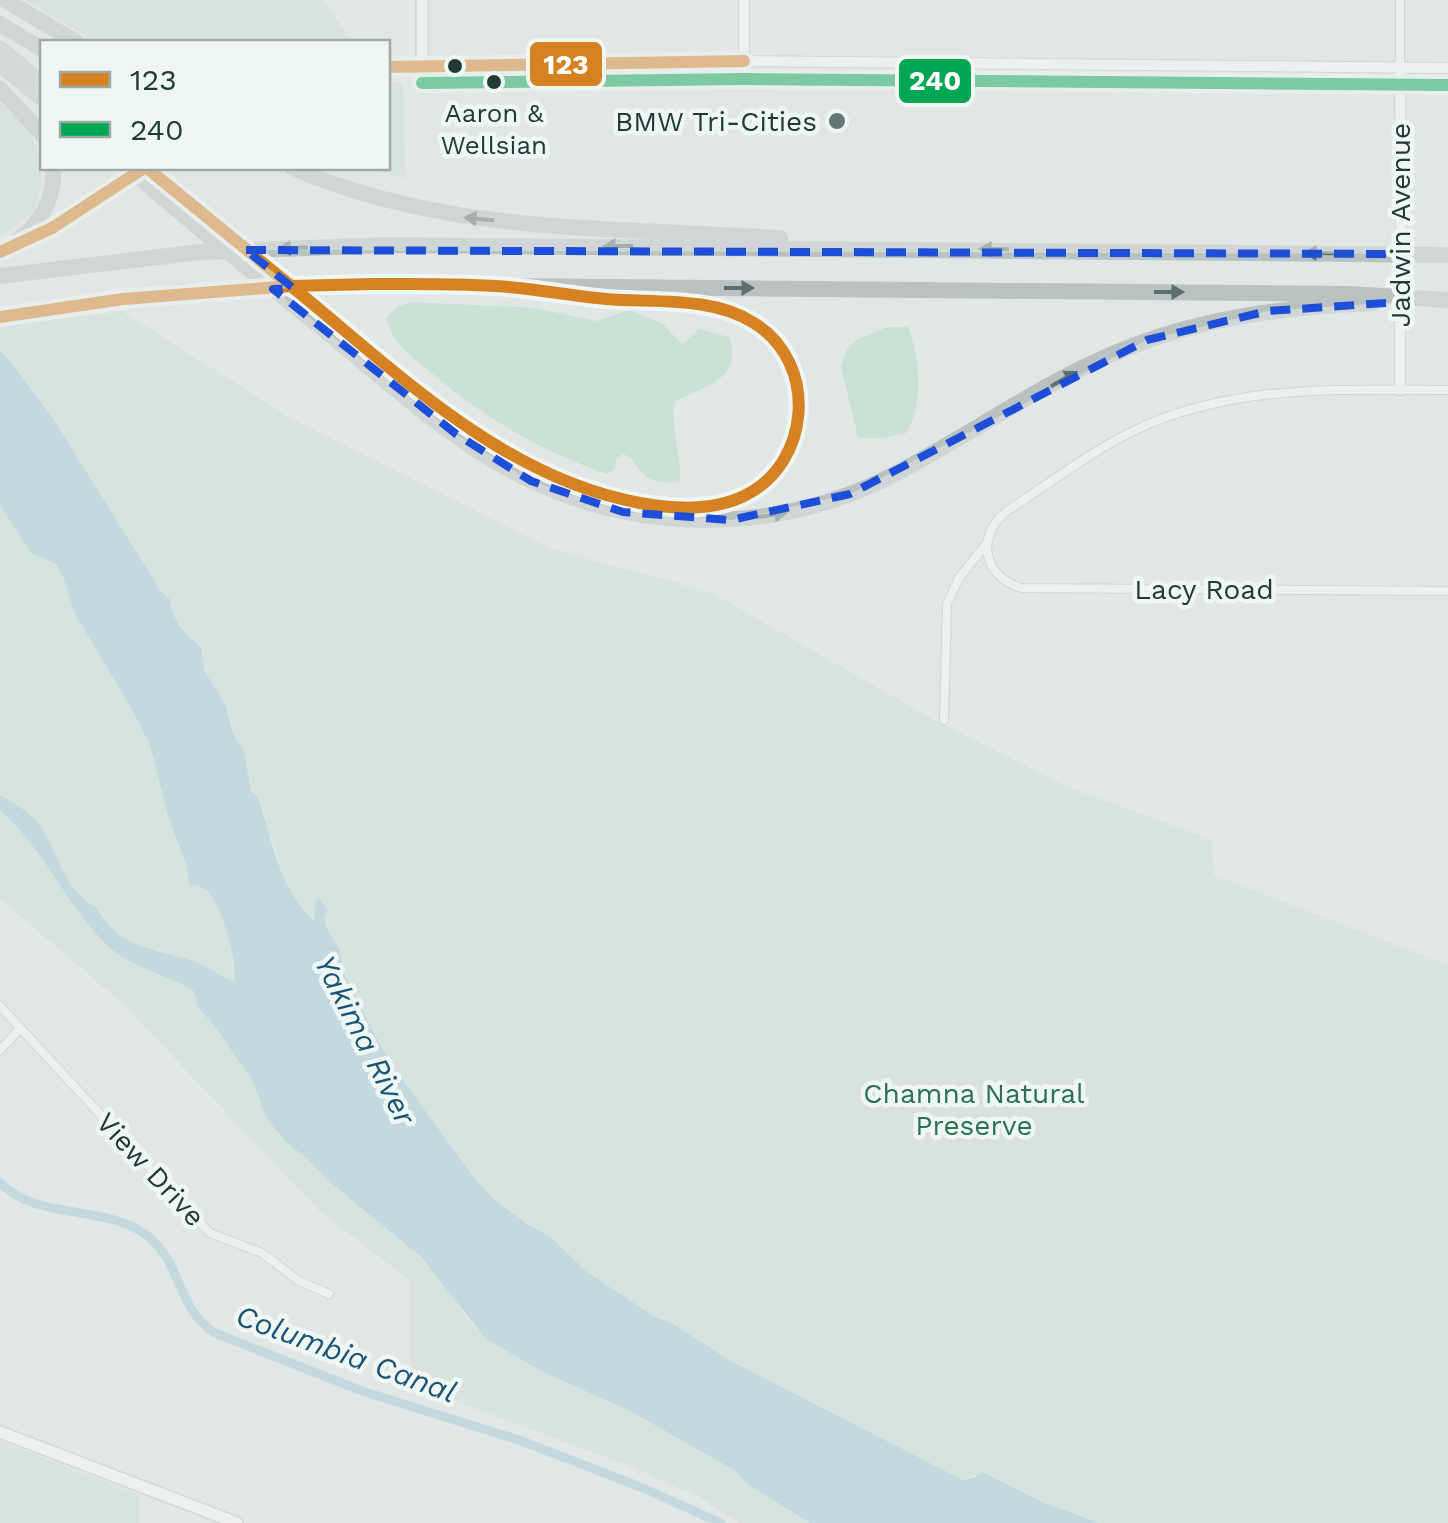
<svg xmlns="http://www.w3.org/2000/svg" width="1448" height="1523" font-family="'Work Sans',sans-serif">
<rect width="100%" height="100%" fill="#e1e7e6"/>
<path fill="#cae1d5" d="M25 0H323L352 42H96Z
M402 82 403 86 406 179 368 168H388V83Z
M0 103 31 133 39 156 42 187 33 212 0 237Z
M411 302 535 308 596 321 629 310 663 324 682 344 699 329 729 337C745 380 702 386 674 402 670 428 684 467 679 482 657 485 640 478 632 458L623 454 616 460 615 469 607 474C538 450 486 418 430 372 413 358 391 341 386 318L397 307Z
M122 311 291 418 554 550 711 592 933 719 1066 786 1212 840 1214 875 1448 965V1523H1100L1044 1503 982 1473 963 1480 729 1360 670 1322 655 1317 587 1272 551 1237 527 1224 495 1199 475 1179 392 1065 348 985 341 969 340 950 327 929 324 917 316 911 315 921 294 899 278 868V855L251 791 244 751 233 734 225 703 205 672 201 647C184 633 172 621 170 599L162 593 54 420 10 359 0 351V326Z
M887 327H908C920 356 924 407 906 433L878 439 858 437 841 367 847 349 858 339Z
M0 478 50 549 410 1247 453 1295 463 1314 486 1339 543 1372 628 1410 734 1470 746 1483 810 1523H739L695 1495 624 1464 410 1384V1281L319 1211 123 1004 0 899Z
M0 1441 139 1495V1523H0Z"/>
<path fill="#a1c5d7" d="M0 351 9 359 54 420 162 593 170 599C172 621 184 633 201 647L205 672 225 703 233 734 244 751 251 791 258 797C272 840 279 890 314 920L316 901 319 898 328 910 324 917 327 929 340 950 342 969 370 1026 392 1065 475 1179 494 1199 527 1224 551 1237 587 1272 655 1317 670 1322 729 1360 963 1480 974 1478 982 1472 1044 1503 1100 1523H810L746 1483 734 1470 628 1410 543 1372 486 1339 421 1257 330 1182 307 1158 289 1145 266 1118 254 1083 216 1028 198 1007 194 991C164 973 131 968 106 944 66 905 42 845 0 811V795C13 803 29 811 38 823 57 848 64 892 96 907 118 949 153 948 193 961 208 965 220 979 234 981 239 964 222 909 210 894 205 887 198 885 189 885L187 866 169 819 150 745 133 711 74 612 63 576 56 564 31 553 0 505Z"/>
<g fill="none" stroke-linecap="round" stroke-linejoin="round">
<path stroke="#a1c5d7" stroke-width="9" d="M0 1183C39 1221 102 1204 145 1234 183 1261 175 1308 215 1333L362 1391 519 1440 643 1488 721 1523"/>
<defs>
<path id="minor" d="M1400 0V68
M1448 390C1339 390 1232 383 1131 432 1088 454 1048 484 1007 511 976 535 982 577 1022 588L1448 591
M944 720 947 604 959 578 986 544
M0 1006 210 1233 262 1253 299 1281 329 1294
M0 1050 20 1029"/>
<path id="tertiary" d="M744 61V0
M422 66 744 61 1448 68
M1400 68 1401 214
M1400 390V336"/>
<path id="secondary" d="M388 67 422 66V0
M0 1432 237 1523"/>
<path id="trunk" d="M0 48 42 83
M0 65 42 99"/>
<path id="motorway" d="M5 0 76 42
M0 24 42 49
M0 89 42 134
M147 168 225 234
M293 168C447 235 615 227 780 238
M19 239C42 222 55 196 53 168
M0 252 52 228 135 174 196 226
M0 276 200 252 388 245 1448 255
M326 314C422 391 514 481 640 503 675 509 712 511 745 497 814 466 819 360 754 322 710 297 619 301 567 295
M0 317 179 292 389 285 1350 294 1447 300
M313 321C381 375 453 445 532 481 643 533 773 533 883 480 962 441 1034 387 1115 353 1197 318 1285 307 1373 303"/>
</defs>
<use href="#minor" stroke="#bec4c3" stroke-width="10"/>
<use href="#tertiary" stroke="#bec4c3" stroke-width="12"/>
<use href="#secondary" stroke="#bec5c3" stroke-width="14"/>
<use href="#trunk" stroke="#bbc4c3" stroke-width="15"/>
<use href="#motorway" stroke="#bbc4c3" stroke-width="16"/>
<use href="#minor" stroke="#fafbfb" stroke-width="8"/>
<use href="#tertiary" stroke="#fafbfb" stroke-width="10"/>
<use href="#secondary" stroke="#fafbfb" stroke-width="11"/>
<use href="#trunk" stroke="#c3cbca" stroke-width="12"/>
<use href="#motorway" stroke="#b9c2c1" stroke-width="14"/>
<defs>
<path id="tertiary-bridge" d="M1400 336 1401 214"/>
<path id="motorway-bridge" d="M196 226 313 321
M225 234 326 314"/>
</defs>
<use href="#tertiary-bridge" stroke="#bec4c3" stroke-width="12" stroke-linecap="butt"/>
<use href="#motorway-bridge" stroke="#bbc4c3" stroke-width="16" stroke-linecap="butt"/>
<use href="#tertiary-bridge" stroke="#fafbfb" stroke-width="10"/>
<use href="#motorway-bridge" stroke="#b9c2c1" stroke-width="14"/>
<defs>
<path id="bus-1" d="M388 67 744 61
M147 168 291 286
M0 252 52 228 144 168
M373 284C418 284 464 283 509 287 541 290 574 296 606 299 654 303 712 296 754 323 819 363 811 464 744 496 712 512 673 509 640 503 502 478 396 371 291 286Z
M0 317 123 299 291 286"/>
<path id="bus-2" d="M422 83 744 79 1448 85"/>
</defs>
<use href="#bus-1" stroke="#eff7f4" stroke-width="20"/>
<use href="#bus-2" stroke="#eff7f4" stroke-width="20"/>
<use href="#bus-1" stroke="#d78222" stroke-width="12"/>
<use href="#bus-2" stroke="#00a651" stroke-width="12"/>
</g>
<defs><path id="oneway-solid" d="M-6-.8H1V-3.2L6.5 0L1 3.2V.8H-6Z" transform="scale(2.5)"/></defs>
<g fill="#5d706e">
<use href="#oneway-solid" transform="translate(479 219) rotate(-174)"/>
<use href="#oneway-solid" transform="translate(618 246) rotate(-180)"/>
<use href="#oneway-solid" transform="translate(293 248) rotate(178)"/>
<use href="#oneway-solid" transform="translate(994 249) rotate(-179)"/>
<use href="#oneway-solid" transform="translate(1319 253) rotate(-179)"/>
<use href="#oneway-solid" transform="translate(739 288)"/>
<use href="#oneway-solid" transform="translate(1169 292)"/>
<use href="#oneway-solid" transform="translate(1064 379) rotate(-29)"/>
<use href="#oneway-solid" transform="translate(772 515) rotate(-8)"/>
</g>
<path d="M0 0H1448V1523H0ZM246 250 1400 254V302L1268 311 1147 340 850 494 731 520 623 512 531 481 456 434 273 289 293 288Z" fill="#e1e7e6" fill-opacity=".55" fill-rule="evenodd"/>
<path fill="none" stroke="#1d4ed8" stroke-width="8" stroke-dasharray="20 12" stroke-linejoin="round" d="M246 250 1400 254V302L1268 311 1147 340 850 494 731 520 623 512 531 481 456 434 273 289 293 288Z"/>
<g fill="#203a37" stroke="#eff7f4" stroke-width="4">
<circle cx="455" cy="66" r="9"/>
<circle cx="494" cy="82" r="9"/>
</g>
<circle fill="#647774" stroke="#eff7f4" stroke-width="4" cx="837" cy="121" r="10"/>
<g text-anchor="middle" stroke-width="9" stroke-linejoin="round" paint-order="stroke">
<g font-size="26" fill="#203a37" stroke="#eff7f4">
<text x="494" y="122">Aaron &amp;<tspan x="494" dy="32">Wellsian</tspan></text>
</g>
<g font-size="28" fill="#203a37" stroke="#eff7f4" text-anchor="end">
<text x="817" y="131">BMW Tri-Cities</text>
</g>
<g font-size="28" fill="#203a37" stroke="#eff7f4">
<text transform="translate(1400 225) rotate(-90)" y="10">Jadwin Avenue</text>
<text x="1204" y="599">Lacy Road</text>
<text transform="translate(151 1169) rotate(47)" y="10">View Drive</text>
</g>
<g font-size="28" fill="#2a7052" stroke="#eff7f4">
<text x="974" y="1103">Chamna Natural<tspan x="974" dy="32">Preserve</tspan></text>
</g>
<g font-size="30" font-style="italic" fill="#1a5575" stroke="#eff7f4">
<text transform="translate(365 1040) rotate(63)" y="10">Yakima River</text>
<text transform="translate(346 1354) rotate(20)" y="10">Columbia Canal</text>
</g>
</g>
<g stroke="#eff7f4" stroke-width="4">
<rect x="528" y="40" width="76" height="48" rx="10" fill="#d78222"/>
<rect x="897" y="57" width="76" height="48" rx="10" fill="#00a651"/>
</g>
<g font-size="28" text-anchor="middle" font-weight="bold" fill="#fff">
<text x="566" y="74">123</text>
<text x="935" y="90">240</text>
</g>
<rect x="40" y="40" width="350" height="130" fill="#eff7f4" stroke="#9caba8" stroke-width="2.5"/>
<rect x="60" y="72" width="50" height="15" fill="#d78222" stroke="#9caba8" stroke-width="2.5"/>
<text x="130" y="90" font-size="30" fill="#203a37">123</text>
<rect x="60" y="122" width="50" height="15" fill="#00a651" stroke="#9caba8" stroke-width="2.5"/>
<text x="130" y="140" font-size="30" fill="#203a37">240</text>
</svg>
